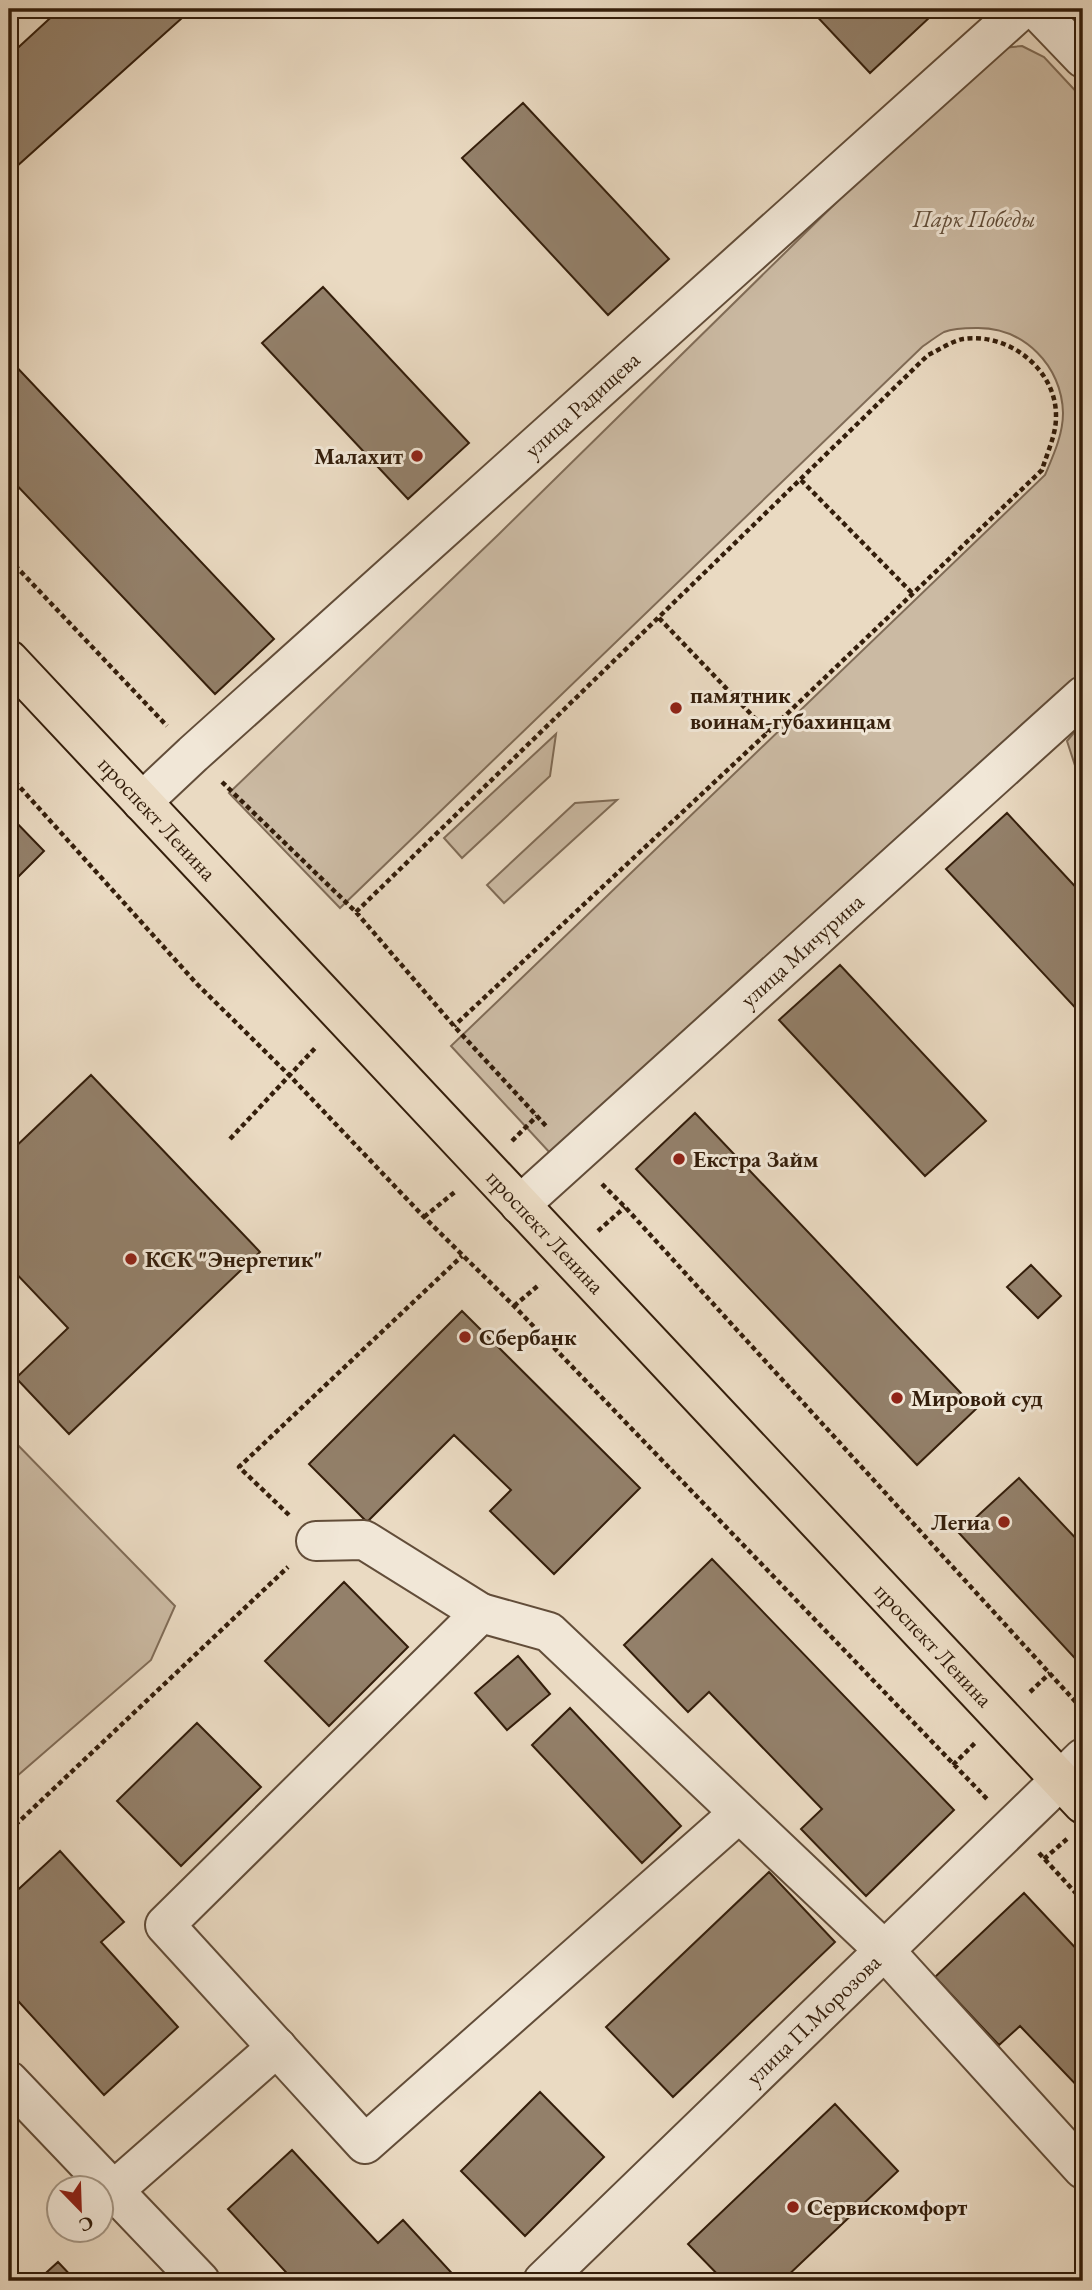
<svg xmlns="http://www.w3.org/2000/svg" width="1092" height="2290" font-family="'EB Garamond',serif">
<rect width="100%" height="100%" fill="#eadac2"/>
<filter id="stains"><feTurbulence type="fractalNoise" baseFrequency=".00286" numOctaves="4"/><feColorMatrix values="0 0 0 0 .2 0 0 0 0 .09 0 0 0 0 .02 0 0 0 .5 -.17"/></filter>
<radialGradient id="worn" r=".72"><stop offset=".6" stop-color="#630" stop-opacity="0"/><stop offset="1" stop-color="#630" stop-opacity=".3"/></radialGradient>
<path fill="#cbbaa3" stroke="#806c57" stroke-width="2" d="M1022 46 1044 57 1083 99V687L564 1168 451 1046 1045 475C1053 456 1063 435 1063 413 1062 366 1024 327 976 328 966 328 954 328 944 332 937 336 929 342 922 347L340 908 229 793 499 534 970 71 1002 48Z
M1083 722V790L1067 741Z
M556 734 550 776 462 858 444 838Z
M617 800 504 903 487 885 575 803Z
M9 1436 175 1606 151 1660 9 1783Z"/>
<path fill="#93806a" stroke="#341e0b" stroke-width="2" d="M60 9H192L16 167 9 159V56Z
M810 9H922L930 17 870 73Z
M523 103 669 259 608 315 462 158Z
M323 287 469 443 408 499 262 343Z
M9 359 274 639 215 694 9 477Z
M1007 813 1083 895V1016L946 869Z
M9 815 44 851 9 886Z
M840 965 986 1121 925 1176 779 1020Z
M91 1075 260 1252 69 1434 16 1378 68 1328 9 1266V1153Z
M695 1113 976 1409 917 1465 636 1169Z
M1031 1265 1061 1296 1038 1318 1007 1287Z
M462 1311 640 1488 554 1574 490 1511 511 1490 454 1435 367 1522 309 1464Z
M1019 1478 1083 1546V1667L959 1533Z
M712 1559 954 1810 866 1896 801 1829 822 1809 709 1692 688 1712 624 1645Z
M344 1582 408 1647 329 1726 265 1661Z
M518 1656 550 1694 507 1730 475 1693Z
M570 1708 681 1826 642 1863 532 1745Z
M197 1723 261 1787 181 1866 117 1801Z
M60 1851 124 1922 101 1942 178 2027 104 2095 9 1991V1898Z
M769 1872 835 1942 673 2097 606 2027Z
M1024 1893 1083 1956V2092L1020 2026 999 2045 935 1977Z
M540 2092 604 2157 525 2236 461 2171Z
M835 2104 898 2171 782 2281H724L688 2244Z
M292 2150 378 2243 403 2220 459 2281H294L228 2209Z
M58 2262 76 2281H37Z"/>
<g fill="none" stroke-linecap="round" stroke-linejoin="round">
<defs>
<g id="minor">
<path d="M1036 9 1083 58"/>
<path id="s1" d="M142 802 193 754 1022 9"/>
<path id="s2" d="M520 1205 1083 696"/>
<path d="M316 1541 364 1540 481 1613"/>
<path d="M739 1813 365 2144 165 1925 481 1613 549 1632 884 1950 1083 2169"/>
<path d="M9 2081 200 2281"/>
<path d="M113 2191 277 2047"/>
<path id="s3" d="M543 2281 1083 1758"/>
</g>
<g id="major">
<path id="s4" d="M9 660 1083 1804"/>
</g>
</defs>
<use href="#minor" stroke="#624d39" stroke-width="42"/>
<use href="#major" stroke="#341e0b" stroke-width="42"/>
<path stroke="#341e0b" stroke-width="4.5" stroke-dasharray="5 3.5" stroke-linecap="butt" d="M801 480 913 594
M9 559 167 726
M659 618 768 732
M9 775 197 984 290 1076 424 1217 514 1306 987 1799
M222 782 356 912 454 1026 547 1127
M356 912 928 355C939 350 952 341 963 339 1009 332 1057 370 1056 417 1056 435 1047 453 1042 470L768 732 454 1026
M230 1139 317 1046
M512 1141 537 1116
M602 1184 625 1207 1083 1710
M424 1217 456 1191
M598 1231 625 1207
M514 1306 540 1284
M289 1515 239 1467 462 1256
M1030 1692 1050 1673
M953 1765 975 1743
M9 1831 288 1567
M1039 1853 1083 1901
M1044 1859 1067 1839"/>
<use href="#minor" stroke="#f1e7d7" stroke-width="38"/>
<use href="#major" stroke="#eadac2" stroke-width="38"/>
</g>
<g fill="#8f2418" stroke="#f1e7d7" stroke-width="2.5">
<circle cx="417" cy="456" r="7"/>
<circle cx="676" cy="708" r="7"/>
<circle cx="679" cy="1159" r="7"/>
<circle cx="131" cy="1259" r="7"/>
<circle cx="465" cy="1337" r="7"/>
<circle cx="897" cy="1398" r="7"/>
<circle cx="1004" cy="1522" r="7"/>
<circle cx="793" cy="2207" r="7"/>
</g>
<g text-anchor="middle" stroke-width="6" stroke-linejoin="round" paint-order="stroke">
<g font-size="23" font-style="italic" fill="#614d39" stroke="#f1e7d7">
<text x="974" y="227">Парк Победы</text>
</g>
<g font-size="23" fill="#341e0b" stroke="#f1e7d7">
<text dy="8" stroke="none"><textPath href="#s1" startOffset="593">улица Радищева</textPath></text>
<text dy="8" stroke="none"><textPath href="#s4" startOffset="217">проспект Ленина</textPath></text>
<text dy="8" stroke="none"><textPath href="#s2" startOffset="380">улица Мичурина</textPath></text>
<text dy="8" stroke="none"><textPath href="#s4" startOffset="784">проспект Ленина</textPath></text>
<text dy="8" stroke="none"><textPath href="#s4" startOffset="1351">проспект Ленина</textPath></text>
<text dy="8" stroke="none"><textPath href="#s3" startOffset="376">улица П.Морозова</textPath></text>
</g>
<g font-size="23" font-weight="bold" fill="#341e0b" stroke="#f1e7d7" text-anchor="start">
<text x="403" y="464" text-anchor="end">Малахит</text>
<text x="690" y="703">памятник<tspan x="690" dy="26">воинам-губахинцам</tspan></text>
<text x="693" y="1167">Екстра Займ</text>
<text x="145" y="1267">КСК "Энергетик"</text>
<text x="479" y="1345">Сбербанк</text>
<text x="911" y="1406">Мировой суд</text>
<text x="990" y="1530" text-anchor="end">Легиа</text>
<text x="807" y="2215">Сервискомфорт</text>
</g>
</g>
<rect width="1092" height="2290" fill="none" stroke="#eadac2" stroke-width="35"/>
<rect x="10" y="10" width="1071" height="2269" fill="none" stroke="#341e0b" stroke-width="3.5"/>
<rect x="18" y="18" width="1057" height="2255" fill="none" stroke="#341e0b" stroke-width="2"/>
<g transform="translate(80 2209) rotate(157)"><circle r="33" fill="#f1e7d7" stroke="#a59785" stroke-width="2"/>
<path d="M0-5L12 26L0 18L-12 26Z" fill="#8f2418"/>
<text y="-10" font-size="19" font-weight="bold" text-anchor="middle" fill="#341e0b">С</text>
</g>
<rect width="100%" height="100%" filter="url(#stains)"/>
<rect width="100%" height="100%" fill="url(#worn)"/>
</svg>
